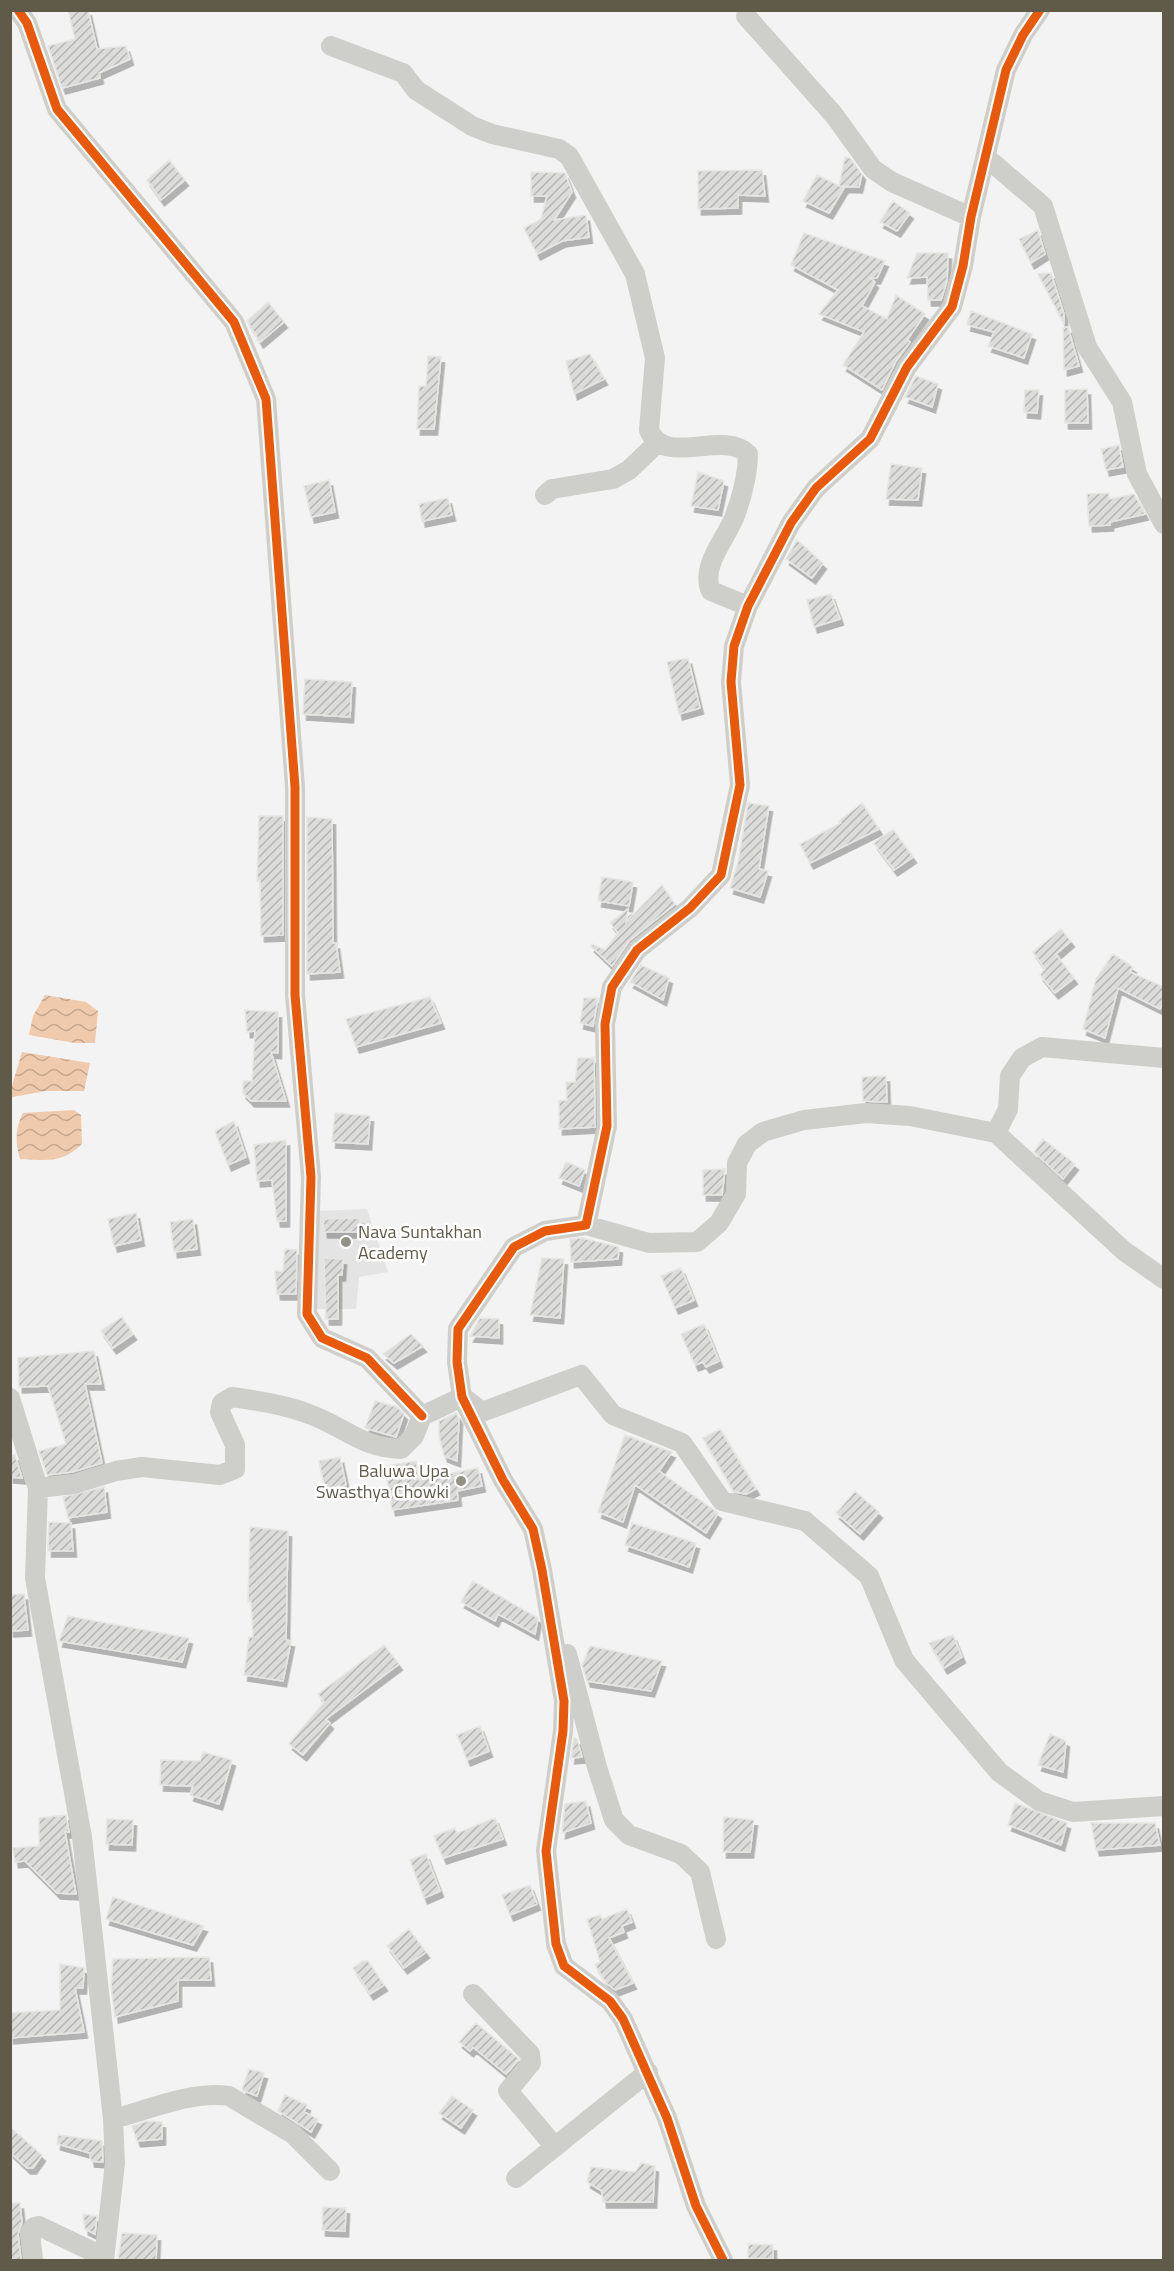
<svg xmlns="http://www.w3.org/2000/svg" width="1174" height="2271" font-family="'Titillium Web',sans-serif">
<defs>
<pattern id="water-waves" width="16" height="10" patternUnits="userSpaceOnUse" patternTransform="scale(1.5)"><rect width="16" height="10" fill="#f0caac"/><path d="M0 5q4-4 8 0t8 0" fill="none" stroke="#c6a78e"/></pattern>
<pattern id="building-hatch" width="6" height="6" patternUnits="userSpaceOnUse" patternTransform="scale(1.5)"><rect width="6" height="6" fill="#dcdcdb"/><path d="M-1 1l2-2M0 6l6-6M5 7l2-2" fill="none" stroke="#b6b5b4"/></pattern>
<filter id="shadow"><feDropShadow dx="3.5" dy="6" stdDeviation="0" flood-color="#0004"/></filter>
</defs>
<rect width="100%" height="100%" fill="#f3f3f3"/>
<path fill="#e4e4e4" d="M367 1209 388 1272 359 1277 356 1309H312L317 1211Z"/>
<path fill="url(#water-waves)" d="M45 995 86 1002 98 1011 95 1043H75L29 1035 33 1016Z
M22 1052 90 1063 84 1091H46L12 1097 11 1089Z
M74 1110 81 1115 82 1144C61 1164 47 1160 20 1159 15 1142 15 1128 23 1113Z"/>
<path fill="url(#building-hatch)" stroke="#e6e6e4" stroke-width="1.5" filter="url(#shadow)" d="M68 10H88L97 49 126 46 130 59 99 73 100 78 62 88 48 46 75 39Z
M845 157 850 158 862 174 859 187 839 186Z
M169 160 185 180 161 200 147 180Z
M762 170 765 196 738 195V208L698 209V171Z
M531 172 565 173 572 192 554 220 586 215 589 237 562 241 537 254 524 228 541 219 547 196H531Z
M817 175 844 188 829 213 803 201Z
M893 201 910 213 897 231 880 222Z
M1038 230 1045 254 1031 263 1019 239Z
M804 233 885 261 877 278H870L875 282 862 306 887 319 896 295 925 314 907 340 910 342 896 361 882 390 843 365 864 332 819 314 838 290 791 265Z
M917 253H948L947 281 941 300H928L927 277 907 278Z
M1051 273 1064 314V324L1038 274Z
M268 302 284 322 260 342 247 321Z
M971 311 1032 334 1024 358 988 346 994 332 967 325Z
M1068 327 1079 366 1064 370 1063 328Z
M590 354 604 379 574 394 566 361Z
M428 356 441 357 434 429H417L419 386H426Z
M916 376 938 384 932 407 905 397Z
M1087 389 1088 423H1065V390Z
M1025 390H1039L1037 413 1024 412Z
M1119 445 1123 467 1106 470 1101 449Z
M891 464 922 468 918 500 886 499Z
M698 472 724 481 718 510 691 506Z
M329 480 335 512 311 517 304 486Z
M1109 493V499L1134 494 1145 514 1110 522V525L1089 526 1087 494Z
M448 498 452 515 422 521 419 504Z
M797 540 823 563 812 578 786 559Z
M831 594 840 619 814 627 807 600Z
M688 658 700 708 679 714 667 662Z
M305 679 352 682 350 717 303 714Z
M748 803 769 806 759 869 768 871 760 897 730 888 738 862Z
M862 803 879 829 810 863 800 844 841 823 839 821Z
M259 816H283V935L261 936 260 881H257Z
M307 817 332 819 333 943H336L340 972 307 974Z
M893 829 913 857 894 870 874 843Z
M602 877 633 882 629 906 598 901Z
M662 885 675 904 629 941 612 966 591 946 592 944 605 950 618 933 610 923 628 909 626 922Z
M1061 929 1071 941 1056 954 1074 978 1055 993 1040 975 1045 969 1033 952Z
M1113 954 1133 967 1130 972 1164 987V1001L1160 1009 1118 988 1105 1038 1083 1029 1096 979Z
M641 965 669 978 663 1000 630 982Z
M430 997 441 1023 356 1047 346 1019Z
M584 998H598L593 1026 580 1023Z
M245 1010 278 1012V1053L271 1052 286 1101H251L243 1093V1081H252L255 1031 247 1032Z
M578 1058H594L595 1127 559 1129V1101L567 1100 566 1082H575Z
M886 1076 887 1102 863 1101 862 1077Z
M335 1113 370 1116 368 1144 332 1142Z
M234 1121 246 1157 228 1165 215 1131Z
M1043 1139 1075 1164 1063 1179 1034 1152Z
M286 1140V1221H277L272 1180 257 1181 254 1145Z
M566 1162 585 1170 579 1186 559 1178Z
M725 1169 722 1195H703V1170Z
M136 1213 141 1240 114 1246 108 1219Z
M360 1218V1232H324L323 1219Z
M193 1219 197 1249 174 1252 170 1222Z
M582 1238 619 1247 618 1259 571 1262 570 1239Z
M285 1249 297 1250 296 1294H277L275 1271H283Z
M324 1258 343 1259 342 1275H338V1319H326Z
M542 1258 564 1259 560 1318 530 1315Z
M681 1268 694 1300 675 1308 661 1276Z
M122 1317 133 1334 113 1348 101 1331Z
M480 1318 499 1319V1338L470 1336Z
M704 1324 719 1361 706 1367 703 1362 695 1365 681 1334Z
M411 1334 423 1346 394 1363 383 1354Z
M94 1351 101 1384H85L102 1463 72 1472 47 1475 39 1451 66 1444 48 1386 19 1387 18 1358Z
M375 1401 397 1407 404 1414 396 1437 365 1428Z
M456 1413 459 1418 457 1461 444 1456 439 1436V1421Z
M720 1429 756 1489 746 1494 734 1492 703 1438Z
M625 1435 672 1452 659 1471 718 1513 706 1533 635 1485 623 1522 598 1512Z
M10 1455H15L22 1478 10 1477Z
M340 1457 346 1485 325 1490 319 1461Z
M416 1461 419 1480 478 1468 482 1486 457 1491 458 1500 392 1510 385 1466Z
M104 1487 107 1512 68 1518 63 1497Z
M855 1491 879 1512 860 1534 836 1513Z
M49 1522 71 1523 73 1551H48Z
M632 1523 696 1543 689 1567 625 1545Z
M250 1527 288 1531 286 1640 291 1641 283 1681 244 1675 249 1637H253L251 1602H248Z
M473 1581 538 1618 535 1634 498 1614 495 1621 461 1602Z
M24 1594 28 1630 10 1631V1595Z
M68 1616 189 1638 182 1662 59 1641Z
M953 1635 962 1657 944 1668 929 1643Z
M384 1645 399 1664 326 1719 330 1723 303 1755 289 1744 324 1702 318 1694Z
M590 1646 662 1661 651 1691 587 1681 582 1665Z
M480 1726 489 1751 467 1760 457 1735Z
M1050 1734 1066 1741 1063 1772 1038 1765Z
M574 1738 577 1739 582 1757 571 1758Z
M203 1752 232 1760 219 1804 190 1795 193 1786 160 1785 161 1760 200 1761Z
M586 1801 591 1823 562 1833 565 1804Z
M1015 1803 1067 1823 1061 1845 1008 1825Z
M66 1815 69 1832H65L76 1894 57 1893 25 1861 15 1862 13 1848 39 1846V1818Z
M724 1817 754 1820 750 1852H723Z
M495 1818 503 1839 443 1858 434 1836 455 1828 457 1833Z
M107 1819 133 1820 132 1845 106 1844Z
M1091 1823H1155L1160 1845 1096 1850Z
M426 1854 440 1891 424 1898 410 1860Z
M530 1885 537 1904 510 1915 502 1895Z
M113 1897 204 1926 193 1945 106 1919Z
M627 1909 632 1922 622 1926 624 1932 609 1938 633 1983 615 1990 606 1983 595 1965 600 1962 587 1919 600 1915 602 1919Z
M409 1929 426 1952 404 1968 387 1946Z
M209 1957 211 1980H178V2001L115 2017 111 1987 113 1959Z
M363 1961H368L384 1985 370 1994 353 1968Z
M60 1964 84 1968 83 1988H75L84 2032 10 2038V2013L60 2010Z
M476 2023 519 2059 506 2074 473 2047 470 2051 459 2042Z
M249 2069 264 2073 257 2096 242 2090Z
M285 2095 307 2105 304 2112 318 2119 311 2132 278 2111Z
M452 2096 473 2110 461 2128 439 2113Z
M147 2121 162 2122V2139L137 2141 132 2126Z
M10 2127 42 2155 33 2168H27L10 2152Z
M58 2135 102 2141 103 2162 91 2161 90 2153 57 2144Z
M641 2163 655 2166 653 2202H603L602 2191 587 2182 591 2167 635 2172Z
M10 2203H20L22 2223 18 2234 21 2260H10Z
M323 2207 346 2208 345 2231 322 2230Z
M83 2214 97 2216 95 2234 85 2229Z
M122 2233 157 2235 156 2260H118Z
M748 2244 773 2245V2259L748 2258Z"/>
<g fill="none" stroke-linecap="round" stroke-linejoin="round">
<path stroke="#cececa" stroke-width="20" d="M18 10 27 23 57 109 234 322 266 399 295 787V995L311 1177 307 1314 322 1338 367 1358 422 1416
M746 16 834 115 873 169 892 182 971 217
M331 46 403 73 416 90 472 126 492 134 559 149 569 156 635 274 655 358 649 430C664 468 723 429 748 454 748 474 741 500 734 518 725 540 700 567 711 591L748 606
M987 158 1043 206 1087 347 1122 402 1137 474 1164 524
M545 495 552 489 613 479 629 470 657 443
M996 1133 1008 1109 1010 1076 1022 1058 1042 1047 1164 1058
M586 1225 649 1243 697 1242 719 1223 736 1194 737 1163 747 1144 763 1132 804 1120 866 1113 910 1116 996 1133 1124 1251 1164 1279
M10 1398 38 1488
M464 1398 482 1412 581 1375 613 1415 682 1443 722 1501 805 1521 869 1576 904 1660 999 1772 1039 1801 1073 1812 1164 1806
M567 1654 597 1767 614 1820 629 1835 681 1854 700 1872 716 1939
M473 1994 530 2054 531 2063 508 2091 555 2147
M113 2119C148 2110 194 2090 229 2096L293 2134 330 2171
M516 2178 648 2072
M33 2260 30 2233 34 2227 39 2226 104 2257
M104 2260 115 2163 113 2119 82 1837 35 1578 38 1488 74 1484 116 1471 142 1467 220 1475 235 1469V1445L220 1412 222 1403 232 1397C260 1401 287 1405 314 1416 347 1429 363 1448 401 1449L414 1436 422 1416 462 1397
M723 2260 696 2206 667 2118 623 2019 610 2001 564 1966 556 1944 546 1851 563 1731 564 1701 542 1570 533 1529 503 1480 462 1397 457 1362 458 1329 514 1247 545 1231 586 1225 607 1126 605 1024 612 987 637 950 690 908 721 875 740 785 731 682 734 646 748 606 791 523 816 488 870 439 907 367 952 307 963 266 971 217 1006 70 1023 35 1040 10"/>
<defs>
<path id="cycleway" d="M18 10 27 23 57 109 234 322 266 399 295 787V995L311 1177 307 1314 322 1338 367 1358 422 1416
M723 2260 696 2206 667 2118 623 2019 610 2001 564 1966 556 1944 546 1851 563 1731 564 1701 542 1570 533 1529 503 1480 462 1397 457 1362 458 1329 514 1247 545 1231 586 1225 607 1126 605 1024 612 987 637 950 690 908 721 875 740 785 731 682 734 646 748 606 791 523 816 488 870 439 907 367 952 307 963 266 971 217 1006 70 1023 35 1040 10"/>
</defs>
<use href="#cycleway" stroke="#fff" stroke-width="13"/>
<use href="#cycleway" stroke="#e8590c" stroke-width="9"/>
</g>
<g fill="#939084" stroke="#fff" stroke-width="2">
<circle cx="346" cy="1242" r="6"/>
<circle cx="461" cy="1481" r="6"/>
</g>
<g text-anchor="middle" stroke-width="5" stroke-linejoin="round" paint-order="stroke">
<g font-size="18" fill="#605a49" stroke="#fff" text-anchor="start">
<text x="358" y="1238">Nava Suntakhan<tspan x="358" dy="21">Academy</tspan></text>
<text x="449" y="1477" text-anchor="end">Baluwa Upa<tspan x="449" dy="21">Swasthya Chowki</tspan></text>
</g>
</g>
<rect width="1174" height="2271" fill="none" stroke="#605a49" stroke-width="24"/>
</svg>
